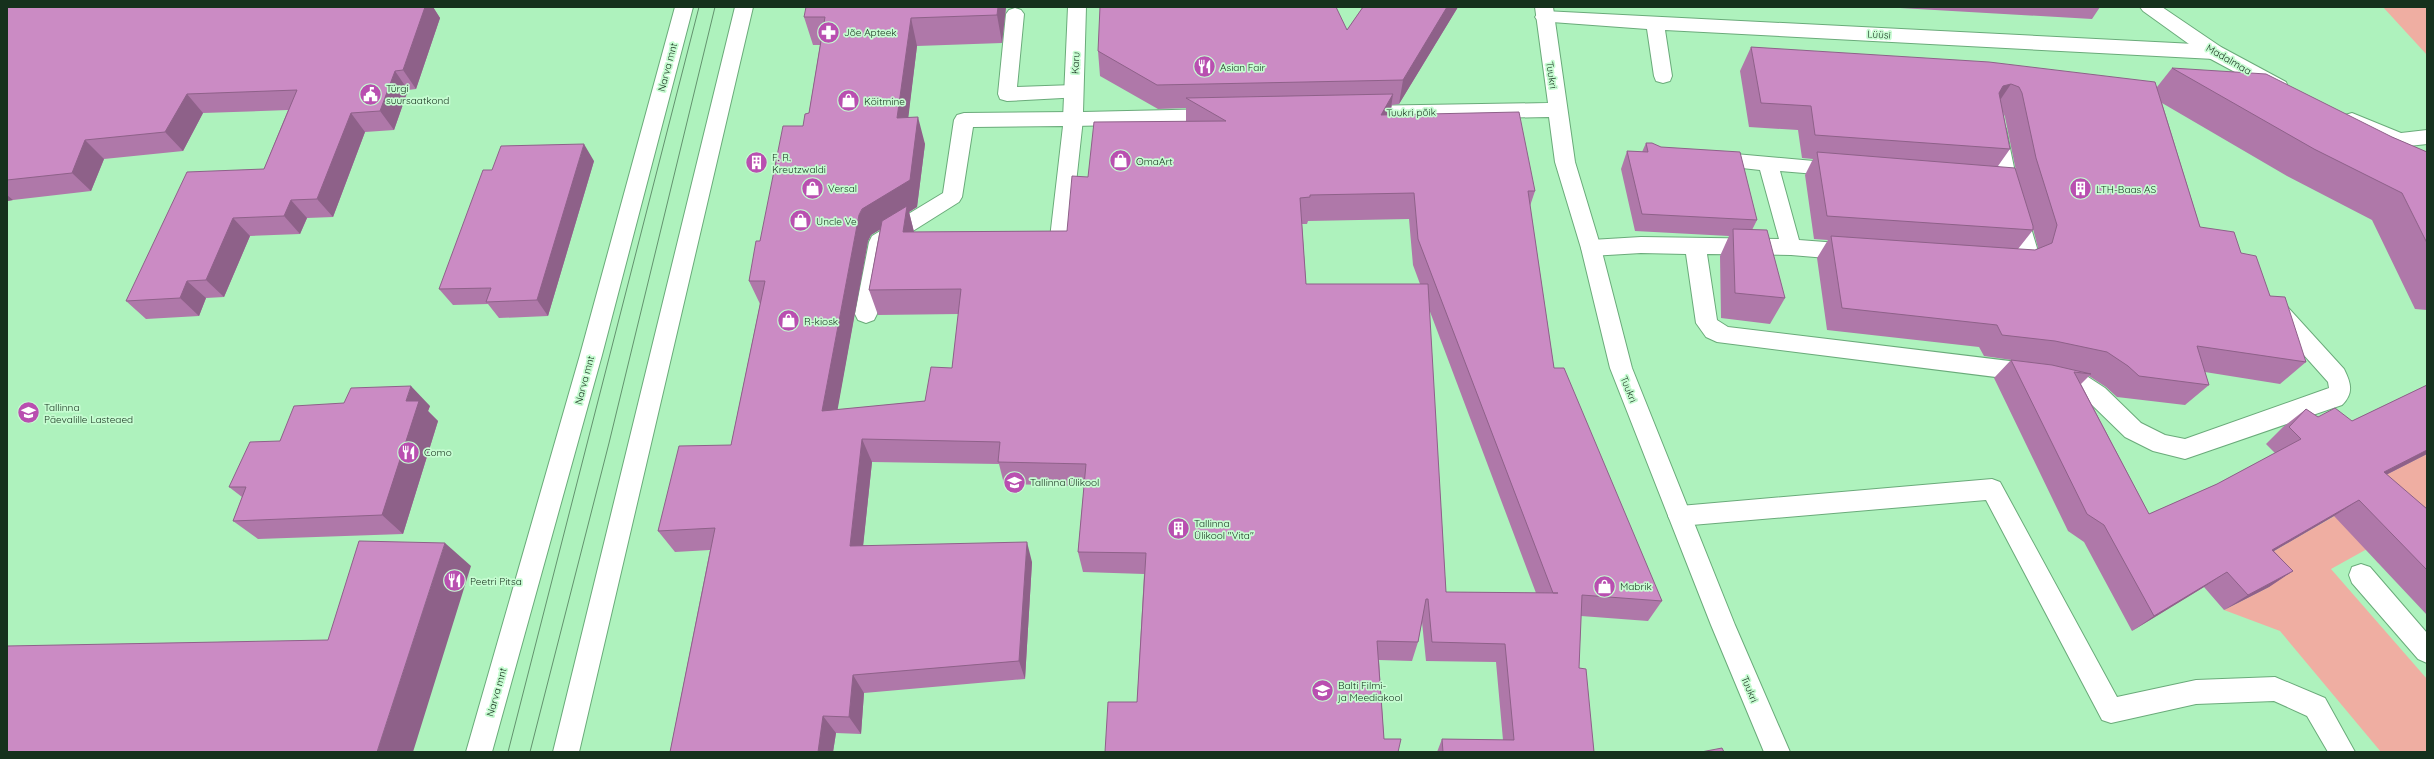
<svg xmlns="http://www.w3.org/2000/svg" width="2434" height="759" font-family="Quicksand,sans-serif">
<rect width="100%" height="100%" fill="#aef2bd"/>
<path fill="#efaea2" d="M2383 7H2427V55Z
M2427 454V542L2378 563 2367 549 2331 569 2427 679V752H2381L2280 631 2224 610 2269 587 2248 566 2338 514 2358 489Z"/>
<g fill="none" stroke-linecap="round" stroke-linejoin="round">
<defs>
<path id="service" d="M1015 8 1021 10 1024 14 1017 87 1074 85 1081 87 1083 92 1081 97 1007 101 1000 99 998 94 1006 14 1009 10Z
M1544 11 2214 45 2221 47 2223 52 2221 57 2214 59 1665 30 1672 76 1670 81 1663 83 1656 81 1654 76 1647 29 1538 21 1535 17 1538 13Z
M1073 112 1080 114 1083 119 1070 238 1067 244 1060 246 1053 244 1050 238 1063 126 973 127 962 197 959 202 889 246 877 314 874 320 866 323 858 320 855 314 869 242 872 236 943 193 954 120 957 115 964 113Z
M1996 122 2003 124 2006 129 2017 182 2037 248 2033 264 2017 271 2000 268 1997 262 2000 256 2016 254 2017 248 1997 182 1986 129 1989 124Z
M1713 152 1847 164 1850 169 1847 174 1840 176 1780 171 1799 240 1851 244 1858 246 1861 252 1858 258 1851 260 1791 255 1707 254 1717 320 1728 327 2035 364 2085 375 2105 388 2141 423 2165 435 2185 439 2329 388 2328 382 2268 315 2265 309 2268 303 2276 300 2284 303 2344 369C2351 383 2354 393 2342 405L2185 459 2153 451 2125 437 2089 402 2072 390 2035 382 1717 342 1706 337 1696 323 1686 254 1641 253 1591 256 1584 254 1581 248 1584 242 1591 240 1641 237 1779 239 1760 170 1706 164 1703 159 1706 154Z
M1992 479 2000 482 2117 697 2196 680 2275 677 2325 698 2355 752H2328L2307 716 2274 701 2196 704 2111 723 2102 720 1986 500 1680 526 1672 523 1668 516 1672 509 1680 506Z
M2361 564 2370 567 2427 633V663L2418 659 2352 583 2349 575 2352 567Z"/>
<path id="minor" d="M1068 7H1086L1083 112 1216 109 1223 111 1226 116 1223 121 1216 123 1073 126 1066 124 1063 119Z
M1535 7H1553L1575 162 1601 248 1632 368 1735 625 1790 752H1764L1711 625 1610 368 1581 248 1555 162 1549 117 1361 120 1354 118 1351 113 1354 108 1361 106 1548 103Z
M2140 7H2162L2221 47 2286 82 2288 87 2286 92 2279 94 2272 92 2207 57 2143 11Z
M2352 113 2401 133 2427 130V144L2400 147 2393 145 2345 125 2342 120 2345 115Z"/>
<path id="secondary" d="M675 7H693L602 355 492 752H466L580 355Z
M735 7H753L579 752H553Z"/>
</defs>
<use href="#service" stroke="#6aab7a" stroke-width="2"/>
<use href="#minor" stroke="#6aab7a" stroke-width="2"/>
<use href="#secondary" stroke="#6aab7a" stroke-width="2"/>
<use href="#service" fill="#fff" fill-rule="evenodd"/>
<use href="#minor" fill="#fff" fill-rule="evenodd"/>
<use href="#secondary" fill="#fff" fill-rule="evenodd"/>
<path stroke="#63926e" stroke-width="1" d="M508 752 699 7
M530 752 609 443 715 7"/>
</g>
<path fill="#af78a9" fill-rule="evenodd" d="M7 7H433L440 18 416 89 408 90 394 130 365 132 333 217 307 218 300 234 250 236 224 297 206 298 199 316 146 319 126 301 264 169 288 110 203 113 183 151 104 159 91 191 13 200 7 201Z
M1006 7 1002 43 917 46 908 117 925 144 917 207 909 212 914 232 1067 231 1088 177 1186 121V108L1158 109 1100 76 1098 51 1347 30 1363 7H1458L1399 104 1392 105 1390 114 1535 191 1530 206 1554 368 1662 601 1648 621 1581 616 1579 668 1594 752H1437L1442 739 1503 740 1496 662 1426 661 1422 622 1418 642 1412 661 1379 660 1384 739 1398 752 1137 702 1144 574 1083 572 1078 552 1084 486 1004 484 999 464 872 462 863 545 1032 562 1025 679 864 693 861 734 836 733 833 752H670L710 550 675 552 658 531 731 445 760 304 749 281 760 241 803 126 809 113 820 45H813L804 17ZM1409 219 1413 265 1420 284H1306L1302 224H1307L1308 221ZM880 229 869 290 878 315 959 314 952 368 925 401 837 410 868 241 871 235ZM1429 309 1536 593 1446 592Z
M1883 7H2100L2092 19Z
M1751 47 2157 87 2172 68 2392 137 2427 152V310L2415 309 2372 220 2287 176 2162 103 2200 227 2241 253 2270 296 2306 362 2280 384 2205 372 2209 385 2185 405 2117 397 2106 387 2089 376 2081 384 2149 514 2217 484 2275 453 2266 444 2283 427 2306 409 2318 417 2352 421 2427 385V454L2386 475 2427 509V615L2334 516 2274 551 2293 571 2269 587 2224 610 2204 587 2132 631 2084 542 2068 531 1994 378 2011 360 2040 364 1984 356 1979 347 1827 330 1817 258 1828 240 1814 239 1805 175 1813 159 1802 158 1798 130 1749 127 1740 71ZM2003 112 2005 117 2017 176 1998 166 2010 149ZM2033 229 2038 248V249L2035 250 2018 249 2033 230Z
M1646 143 1757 220 1752 230 1785 298 1770 324 1721 318 1720 256 1729 236 1635 231 1621 169 1627 151 1642 152Z
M594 161 548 316 499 318 488 304 453 305 439 289 492 170Z
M430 406 428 411 438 421 403 534 258 539 233 521 242 497 229 487 280 441Z"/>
<path fill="#8e6189" d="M425 7H433L440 18 416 89 403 70Z
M998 7H1006L1002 43 997 15Z
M1447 7H1458L1399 104 1403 80Z
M911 18 917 46 905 145 897 118Z
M395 71 408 90 394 130 380 111Z
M2011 84 1994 109 1987 111 2003 86Z
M187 94 203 113 183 151 165 132Z
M1393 94 1389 122 1381 115Z
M351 113 365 132 333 217 317 199Z
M918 117 925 144 917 207 909 212 914 232H903L906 214 871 235 868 241 833 435 822 411 859 215Z
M85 140 104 159 91 191 72 173Z
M584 144 594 161 548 316 537 300Z
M7 195 13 200 7 201Z
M291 200 307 218 300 234 284 216Z
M233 218 250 236 224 297 206 280Z
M187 281 206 298 199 316 180 298Z
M411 386 430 406 428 411 438 421 403 534 382 515 406 401Z
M862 439 872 462 861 566 850 546Z
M2427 450V454L2358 489 2384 472Z
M2359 500 2334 516 2248 566 2272 550Z
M1027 542 1032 562 1025 679 1019 661Z
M445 543 471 566 413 752H377Z
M2293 571 2269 587 2224 610 2248 595Z
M2227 572 2204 587 2132 631 2154 616Z
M853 675 864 693 861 734 849 717Z
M823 716 836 733 833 752H818Z"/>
<path fill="#cb8bc4" stroke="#8e6189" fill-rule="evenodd" d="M7 7H425L403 70 395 71 380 111 351 113 317 199 291 200 284 216 233 218 206 280 187 281 180 298 126 301 187 172 264 169 297 90 187 94 165 132 85 140 72 173 7 180Z
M806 7H998L997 15 911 18 897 118 918 117 910 180 862 209 859 215 822 411 925 401 931 367 952 368 961 289 869 290 882 221 907 206 903 232 1067 231 1072 176 1088 177 1094 122 1226 121 1186 98 1393 94 1381 115 1519 112 1535 191H1528L1554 368H1564L1662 601 1582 595 1579 668 1586 669 1594 752H1443L1442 739 1514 740 1505 644 1432 642 1428 599H1426L1418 642 1377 641 1384 739H1401L1398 752H1105L1108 702H1137L1146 553 1078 552 1086 464 998 462 1000 442 862 439 850 546 1027 542 1019 661 853 675 849 717 823 716 818 752H670L715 528 658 531 679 446 731 445 765 281H749L756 241H760L783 126H803L805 114 809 113 825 17H804ZM1414 193 1418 239 1553 593H1558L1446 592 1428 284H1306L1300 198 1310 197V195Z
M1100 7H1336L1347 30 1363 7H1447L1403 80 1157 85 1098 51Z
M1751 47 1989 62 2155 82 2200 227 2234 232 2241 253 2256 256 2270 296 2285 297 2306 362 2197 346 2209 385 2139 376 2128 366 2107 352 2055 341 2002 335 1997 325 1842 308 1831 236 2035 250 2052 243 2057 225 2036 158 2022 93 2019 87 2011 84 2003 86 1999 93 2010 149 1815 135 1811 106 1761 103Z
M2172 68 2266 74 2392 137 2427 152V243L2402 193 2314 149Z
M1646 143H1652L1661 147 1740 152 1757 220 1642 214 1627 151 1648 152Z
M584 144 537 300 486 302 491 288 439 289 483 170H492L501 146Z
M1817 152 2015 168 2033 226V230L1827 216Z
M1733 229 1767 230 1785 298 1735 293Z
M2011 360 2052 365 2091 374 2074 372 2149 514 2217 484 2301 439 2289 427 2306 409 2318 417 2335 408 2352 421 2427 385V450L2384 472 2427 509V570L2359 500 2272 550 2293 571 2248 595 2227 572 2154 616 2104 525 2087 514Z
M411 386 406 401H419L382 515 233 521 246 487H229L250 442 280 441 294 406 344 403 351 388Z
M359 541 445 543 377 752H7V646L328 640Z
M1722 748 1724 752H1701Z"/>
<defs>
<symbol id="pharmacy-disc" viewBox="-11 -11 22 22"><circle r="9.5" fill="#b94fb0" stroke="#c6fcd1"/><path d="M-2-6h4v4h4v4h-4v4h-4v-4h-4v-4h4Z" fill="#fff"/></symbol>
<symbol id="restaurant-disc" viewBox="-11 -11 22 22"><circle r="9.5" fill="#b94fb0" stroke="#c6fcd1"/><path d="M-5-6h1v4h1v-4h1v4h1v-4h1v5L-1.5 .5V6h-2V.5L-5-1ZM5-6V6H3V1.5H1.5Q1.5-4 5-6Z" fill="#fff"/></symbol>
<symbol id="civic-disc" viewBox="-11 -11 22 22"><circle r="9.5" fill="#b94fb0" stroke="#c6fcd1"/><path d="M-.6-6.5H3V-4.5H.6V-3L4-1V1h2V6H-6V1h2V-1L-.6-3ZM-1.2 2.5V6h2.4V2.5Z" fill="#fff"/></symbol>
<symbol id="shop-disc" viewBox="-11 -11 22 22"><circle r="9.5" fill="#b94fb0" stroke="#c6fcd1"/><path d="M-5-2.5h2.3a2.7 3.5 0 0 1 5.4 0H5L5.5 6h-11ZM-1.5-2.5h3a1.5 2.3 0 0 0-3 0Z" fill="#fff"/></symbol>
<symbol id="building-disc" viewBox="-11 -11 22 22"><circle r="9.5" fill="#b94fb0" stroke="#c6fcd1"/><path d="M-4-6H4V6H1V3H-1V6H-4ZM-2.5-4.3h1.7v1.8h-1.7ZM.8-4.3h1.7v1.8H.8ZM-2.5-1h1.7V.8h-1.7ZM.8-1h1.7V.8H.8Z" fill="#fff"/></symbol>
<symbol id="school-disc" viewBox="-11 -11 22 22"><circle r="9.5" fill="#b94fb0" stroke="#c6fcd1"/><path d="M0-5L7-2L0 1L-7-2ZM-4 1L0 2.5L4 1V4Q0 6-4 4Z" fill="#fff"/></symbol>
<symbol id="university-disc" viewBox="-11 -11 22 22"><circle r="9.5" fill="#b94fb0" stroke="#c6fcd1"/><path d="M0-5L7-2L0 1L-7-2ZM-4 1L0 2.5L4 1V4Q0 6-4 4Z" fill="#fff"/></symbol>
</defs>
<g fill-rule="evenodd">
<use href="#pharmacy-disc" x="816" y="20" width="25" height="25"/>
<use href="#restaurant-disc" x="1192" y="54" width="25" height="25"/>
<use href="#civic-disc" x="358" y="82" width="25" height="25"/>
<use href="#shop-disc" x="836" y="88" width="25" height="25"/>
<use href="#shop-disc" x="1108" y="148" width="25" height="25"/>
<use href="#building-disc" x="744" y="150" width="25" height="25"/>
<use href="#shop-disc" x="800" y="176" width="25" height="25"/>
<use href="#building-disc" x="2068" y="176" width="25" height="25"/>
<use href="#shop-disc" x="788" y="208" width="25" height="25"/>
<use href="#shop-disc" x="776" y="308" width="25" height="25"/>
<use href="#school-disc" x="16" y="400" width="25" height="25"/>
<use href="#restaurant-disc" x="396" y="440" width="25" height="25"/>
<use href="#university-disc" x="1002" y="470" width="25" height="25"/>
<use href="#building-disc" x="1166" y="516" width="25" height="25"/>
<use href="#restaurant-disc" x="442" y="568" width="25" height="25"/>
<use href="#shop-disc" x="1592" y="574" width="25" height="25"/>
<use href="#university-disc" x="1310" y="678" width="25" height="25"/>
</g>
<g text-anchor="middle" stroke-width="3.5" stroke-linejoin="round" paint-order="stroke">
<g font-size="10" fill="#16311d" stroke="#c6fcd1" text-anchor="start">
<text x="844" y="36">Jõe Apteek</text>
<text x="1220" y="71">Asian Fair</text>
<text x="386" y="92">Türgi<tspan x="386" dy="12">suursaatkond</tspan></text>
<text x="864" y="105">Köitmine</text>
<text x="772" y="161">F. R.<tspan x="772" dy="12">Kreutzwaldi</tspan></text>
<text x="1136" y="165">OmaArt</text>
<text x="828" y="192">Versal</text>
<text x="2096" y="193">LTH-Baas AS</text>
<text x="816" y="225">Uncle Ve</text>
<text x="804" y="325">R-kiosk</text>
<text x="44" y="411">Tallinna<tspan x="44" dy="12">Päevalille Lasteaed</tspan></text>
<text x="424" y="456">Como</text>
<text x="1030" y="486">Tallinna Ülikool</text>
<text x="1194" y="527">Tallinna<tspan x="1194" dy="12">Ülikool "Vita"</tspan></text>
<text x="470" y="585">Peetri Pitsa</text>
<text x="1620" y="590">Mabrik</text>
<text x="1338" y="689">Balti Filmi-<tspan x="1338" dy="12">ja Meediakool</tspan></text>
</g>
<g font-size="10" fill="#16311d" stroke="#c6fcd1">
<text transform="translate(1879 34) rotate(3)" y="4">Lüüsi</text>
<text transform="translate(2229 59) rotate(30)" y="4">Madalmaa</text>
<text transform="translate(1075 63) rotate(-87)" y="4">Karu</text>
<text transform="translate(667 67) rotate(-75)" y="4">Narva mnt</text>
<text transform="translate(1552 75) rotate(82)" y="4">Tuukri</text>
<text transform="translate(1411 112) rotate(-1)" y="4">Tuukri põik</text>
<text transform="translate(584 380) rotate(-75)" y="4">Narva mnt</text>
<text transform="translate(1629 389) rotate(68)" y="4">Tuukri</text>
<text transform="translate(1750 689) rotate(67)" y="4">Tuukri</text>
<text transform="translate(496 692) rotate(-74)" y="4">Narva mnt</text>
</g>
</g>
<rect width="2434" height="759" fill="none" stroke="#16311d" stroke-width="16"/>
</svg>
